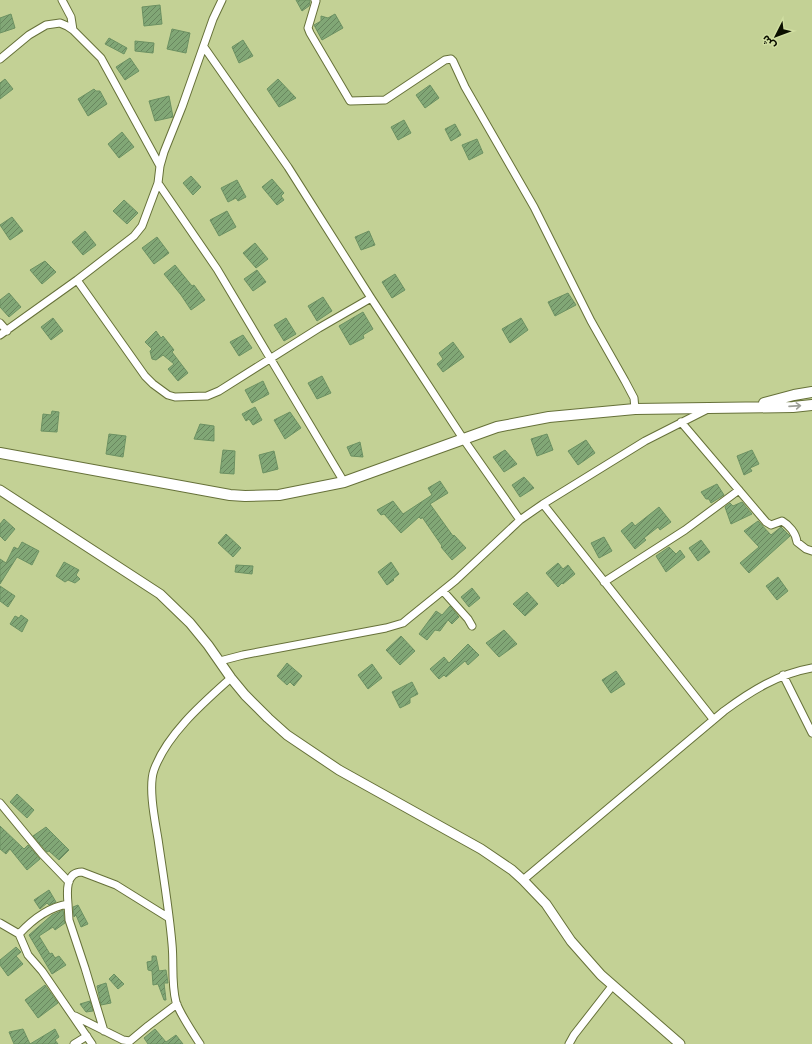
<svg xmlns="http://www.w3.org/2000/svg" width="812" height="1044" font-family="Merriweather,'Noto Sans Arabic',serif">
<defs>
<pattern id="building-hatch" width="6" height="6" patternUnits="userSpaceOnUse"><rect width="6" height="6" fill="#81a776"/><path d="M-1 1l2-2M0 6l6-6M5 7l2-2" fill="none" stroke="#68865e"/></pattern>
</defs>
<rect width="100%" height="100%" fill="#c3d195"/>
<path fill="url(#building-hatch)" stroke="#6c9162" d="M296 0H310V2L309 6 302 11Z
M160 5 162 24 144 26 142 7Z
M11 14 15 28 0 33V18Z
M335 14 343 28 322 40 314 25 321 21V16L328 18Z
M172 29 190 33 186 53 167 49Z
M109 38 127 48 124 54 105 44Z
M243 40 253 56 239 63 232 47Z
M135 41 154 43 153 53 135 51Z
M130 58 139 71 125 80 116 67Z
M5 79 13 89 0 99V83Z
M278 79 296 98 279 107 267 89Z
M430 85 439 98 425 108 416 95Z
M94 89 96 91H100L107 104 88 116 78 99Z
M169 96 173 117 155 121 149 101Z
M404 120 411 133 398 140 391 127Z
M455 124 461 135 451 141 445 129Z
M122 132 134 147 119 158 108 144Z
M477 139 483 153 469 160 462 145Z
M191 176 201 187 193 195 183 183Z
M272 179 284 193 281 196 284 200 277 205 262 187Z
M237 180 246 197 238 201 236 198 228 202 221 188Z
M124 200 138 213 127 224 113 211Z
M227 211 236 227 219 236 210 220Z
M12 217 23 231 10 240 0 225Z
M85 231 96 245 83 255 72 242Z
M369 231 375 245 361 250 355 237Z
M157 237 169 253 154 264 142 248Z
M255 243 268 259 256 268 243 253Z
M45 261 56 272 42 284 30 270Z
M175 265 192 286 194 285 205 300 191 310 181 295 164 274Z
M257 270 266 282 253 291 244 279Z
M395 274 405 290 392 298 382 282Z
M9 293 21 307 9 317 0 307V300Z
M568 293 576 305 555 316 548 302Z
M323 297 332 311 317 321 308 306Z
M363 312 373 329 363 335 364 338 350 345 339 326Z
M53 318 63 331 51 340 41 327Z
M286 318 296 334 284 341 274 325Z
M521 318 528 330 510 343 502 329Z
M156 331 161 338 163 336 174 350 172 352 188 373 178 381 168 369 174 364 163 355 156 360 152 359 150 351 152 349 145 342Z
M243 335 252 348 239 356 230 342Z
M453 342 464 357 443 372 437 364 443 359 439 353Z
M322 376 331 393 317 399 308 383Z
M263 381 269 394 252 403 245 390Z
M255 407 262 420 253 425 249 419 246 421 242 414Z
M52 411 59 412 57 432 41 431 43 414 51 415Z
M290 412 301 428 285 439 274 420Z
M200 424 214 426V441L194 439Z
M109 434 126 436 123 457 106 454Z
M547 434 553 450 537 456 531 439Z
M586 440 595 453 578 465 568 451Z
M360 442 363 457 351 456 347 447Z
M223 450 235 451 234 474 220 473Z
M505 450 517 464 504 472 493 457Z
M752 450 759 464 750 468 752 471 744 475 737 456Z
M274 451 278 469 263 473 259 455Z
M524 477 534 488 520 497 512 485Z
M440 481 448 493 430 504 453 536 454 535 466 548 452 560 441 547 442 546 422 517 421 519 419 517 401 533 384 514 381 515 377 510 393 501 403 514 432 495 428 488Z
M717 484 724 495 711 503 709 499H706L701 492Z
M742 502 752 514 731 524 725 507 730 503 733 506Z
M659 507 671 522 660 530 658 527 644 538 646 540 635 549 621 531 632 522 635 526Z
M4 519 15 529 5 541 0 536V524Z
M758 521 771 535 781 527 790 536 749 573 740 563 759 547 744 531Z
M226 534 241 548 233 557 218 543Z
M604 537 612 551 599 558 591 543Z
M701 540 710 552 698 561 689 548Z
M22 542 39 551 32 565 17 557 0 584V559L6 563 14 547 18 549Z
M669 547 676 554 680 550 685 557 666 572 656 556Z
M64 562 79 570 76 575 80 579 75 583 68 580 65 582 56 576Z
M391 562 399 574 393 579 394 580 387 585 378 572Z
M558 563 563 569 568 565 575 574 563 584 562 583 558 587 546 573Z
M236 565 253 566 252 574 235 572Z
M778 577 788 591 777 600 766 586Z
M0 586 15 596 8 607 0 601Z
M472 588 480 598 469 607 461 597Z
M527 592 538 604 525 616 513 604Z
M450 606 459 617 452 624 448 620 440 631 435 630 427 640 419 634 436 611 442 615Z
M21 615 28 620 22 632 10 624 15 616 19 618Z
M504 630 517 644 499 657 486 643Z
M401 636 415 651 400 665 386 650Z
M468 644 479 655 468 665 465 661 446 677 444 675 439 679 430 669 444 657 449 663Z
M287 663 302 676 294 686 290 682 287 685 277 676Z
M372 664 382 678 368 689 358 675Z
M616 671 625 684 611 693 602 680Z
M412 682 418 694 410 698V703L400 708 392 692Z
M17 794 34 810 27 818 10 802Z
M0 826 24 849 28 845 40 859 27 870 10 849 6 854 0 849Z
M46 827 69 850 59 860 49 851 47 852 33 836Z
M49 890 56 902 49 905 47 903 40 909 34 900Z
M78 905 88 924 81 927 76 915 74 917 73 907Z
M63 910 65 923 55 930 53 927 39 936 50 954 52 953 55 958 59 956 66 965 52 974 29 935 52 915Z
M16 947 21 952 16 956 23 964 8 976 0 965V960Z
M152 956H156L159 971 166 970 168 983H164L166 1000H164L158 984 153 985 152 971 148 970 147 962 152 961Z
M114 974 124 984 118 989 109 979Z
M106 983 111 1003 101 1005 97 986Z
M45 985 58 1003 38 1018 25 1000Z
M90 1001 93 1011 86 1012 80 1004Z
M23 1029 30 1044 55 1029 59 1037 55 1040 58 1044H14L9 1032Z
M155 1029 166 1042 176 1035 183 1044H148L144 1038Z"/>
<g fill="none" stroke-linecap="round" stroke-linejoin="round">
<defs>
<path id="minor" d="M62 0 71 17 73 30
M315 0 316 1 308 28 310 33 350 101 385 100 445 60 451 59 453 61 465 87 534 207 591 321 625 381 634 398 635 409
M204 47 288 167 371 298 464 440 520 520
M0 59 29 35 46 25 60 23 67 26 73 30 101 58 160 166
M158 183 217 269 344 482
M77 280 145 376 153 384 168 395 175 397 207 396 219 391 319 328 371 298
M0 323 7 331
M0 335 77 280 134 236 142 226 158 183 160 166 164 152 182 107 213 19 222 0
M681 422 766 522 771 525 782 521C789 525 796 533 797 542L806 549 812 551
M543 504 713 719
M604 582 685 530 739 490
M443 591 468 619 472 626
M220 661 243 655 386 628 403 623 409 618 456 580 520 520 543 504 645 441 708 409
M783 675 812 733
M0 803 42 854 69 882
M523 880 724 711C751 691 778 674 812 668
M68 904 69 920 85 968 104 1031
M0 923 19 934 28 955 42 971 92 1044
M19 934C32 920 49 907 68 904 67 893 65 872 82 872L116 885 169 918
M75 1016 123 1040 130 1041 148 1026 177 1004
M74 1044 87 1036
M200 1044C193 1033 180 1014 176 1002 171 982 174 964 172 944 169 909 163 874 158 839 155 821 148 787 154 770 167 734 203 703 231 678
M569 1044 574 1035 613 985"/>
<path id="tertiary" d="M0 490 160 594 190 623 208 645 231 678 245 695 268 718 287 735 339 770 481 849 512 870 523 880 546 904 571 941 601 975 680 1044"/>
<path id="secondary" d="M764 403 794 395 812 392
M0 453 230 495 245 496 279 495 344 482 497 427 549 417 635 409 793 407 812 405"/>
</defs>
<use href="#minor" stroke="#667139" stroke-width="9"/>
<use href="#tertiary" stroke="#667139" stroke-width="11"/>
<use href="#secondary" stroke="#667139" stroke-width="12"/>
<use href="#minor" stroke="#fff" stroke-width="7"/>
<use href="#tertiary" stroke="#fff" stroke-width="9"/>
<use href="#secondary" stroke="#fff" stroke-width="10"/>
</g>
<defs><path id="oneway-shaft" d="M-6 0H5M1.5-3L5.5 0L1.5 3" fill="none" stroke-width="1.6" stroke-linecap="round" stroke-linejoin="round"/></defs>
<use stroke="#9d9f99" href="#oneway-shaft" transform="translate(795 406) rotate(-4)"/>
<g transform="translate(776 36) rotate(228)" stroke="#d0dea1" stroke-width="3" paint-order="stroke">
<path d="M0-3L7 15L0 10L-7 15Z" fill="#0b0f00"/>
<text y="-6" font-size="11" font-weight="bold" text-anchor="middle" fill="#0b0f00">ش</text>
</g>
</svg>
